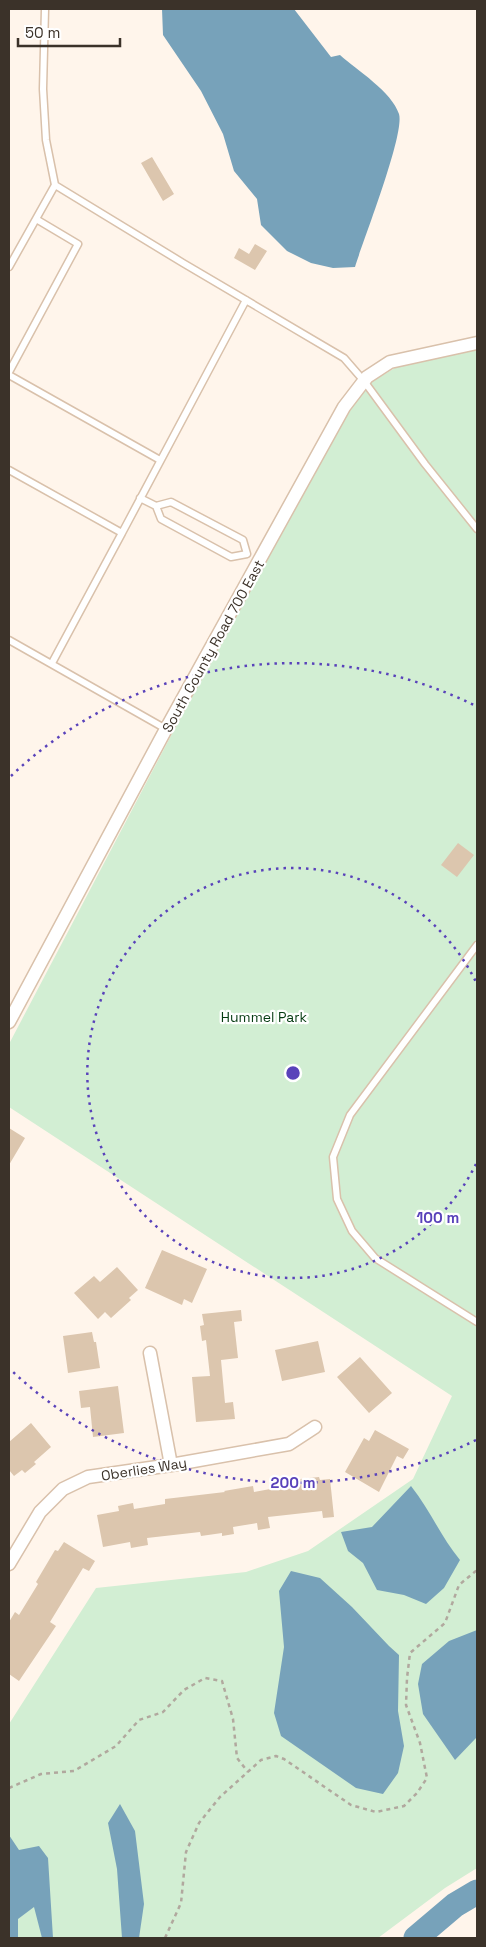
<svg xmlns="http://www.w3.org/2000/svg" width="486" height="1947" font-family="'Space Grotesk',sans-serif">
<rect width="100%" height="100%" fill="#fff5eb"/>
<path fill="#d2eed3" d="M477 341V1868L445 1888 378 1938H9V1724L96 1588 246 1572 308 1551 413 1479 452 1396 9 1107V1044L330 433 370 383 413 357Z"/>
<path fill="#77a2ba" d="M162 9H294L331 57 340 55C357 70 392 92 399 114 405 134 363 241 355 267L333 268 311 263 287 251 261 225 257 199 234 171 223 134 201 91 163 35Z
M411 1486C430 1510 441 1537 460 1560L444 1588 426 1604 404 1595 377 1590 363 1563 348 1551 341 1532 372 1527Z
M291 1571 320 1578 352 1607 389 1646 399 1655 398 1711 404 1746 398 1773 383 1794 356 1788 281 1736 274 1713 284 1647 279 1591Z
M477 1630V1739L476 1738 455 1760 423 1714 418 1684 422 1664 449 1641Z
M120 1804 135 1831 144 1904 139 1938H122L117 1869 108 1823Z
M9 1835 19 1850 39 1846 48 1858 53 1938H42L34 1907 18 1919V1938H9Z"/>
<g fill="none" stroke-linecap="round" stroke-linejoin="round">
<path stroke="#77a2ba" stroke-width="25" d="M416 1938 455 1905 477 1892"/>
</g>
<path fill="#dcc6ae" d="M152 157 174 194 163 201 141 163Z
M255 244 267 251 255 270 234 258 239 248 249 254Z
M458 843 474 855 457 877 441 865Z
M9 1128 25 1138 9 1165Z
M162 1250 207 1269 192 1303 184 1299 182 1305 145 1288Z
M117 1267 138 1290 129 1298 131 1300 111 1318 105 1312 98 1319 74 1293 94 1276 100 1282Z
M241 1310 242 1321 234 1322 238 1358 221 1360 225 1403 233 1402 235 1419 196 1422 192 1377 210 1376 206 1340 202 1341 200 1326 204 1325 202 1314Z
M92 1332 94 1342H96L100 1368 68 1373 63 1336Z
M318 1341 325 1372 282 1381 275 1350Z
M360 1357 392 1393 369 1413 337 1377Z
M118 1386 124 1433 93 1437 90 1407 81 1408 79 1391Z
M31 1423 51 1447 34 1462 36 1464 25 1473 22 1470 14 1476 9 1470V1442Z
M375 1430 409 1449 403 1459 397 1456 379 1492 345 1472 364 1438 369 1441Z
M319 1477 320 1480 330 1479 334 1517 323 1518 322 1511 268 1517 270 1528 258 1530 257 1523 233 1527 234 1534 222 1536V1533L201 1536 200 1532 147 1538 148 1545 131 1548 130 1542 103 1547 97 1515 119 1511 118 1506 133 1503 134 1509 165 1504V1499L225 1492 224 1491 253 1486 254 1492 292 1485 291 1480Z
M64 1542 95 1561 89 1571 83 1568 50 1622 56 1626 19 1681 9 1674V1622L15 1612 19 1615 38 1584 36 1582 55 1550 58 1551Z"/>
<g fill="none" stroke-linecap="round" stroke-linejoin="round">
<defs>
<path id="lane" d="M45 9 43 89 46 140 55 185
M9 267 55 185 183 263 344 358 364 381 425 464 477 529
M9 372 78 244 36 219
M9 375 160 460
M9 470 122 533 246 300
M140 498 156 506 171 502 243 540 247 554 231 557 161 519 156 506
M9 640 166 729
M52 663 122 533
M477 945 350 1115 333 1157 337 1199 352 1231 375 1258 477 1322"/>
<path id="street" d="M9 1022 166 729 344 407 367 377 390 362 477 343
M150 1353 171 1465
M9 1564 40 1512 63 1489 88 1477 171 1465 289 1444 315 1427"/>
</defs>
<use href="#lane" stroke="#d9c1ab" stroke-width="9"/>
<use href="#street" stroke="#d9c1ab" stroke-width="15"/>
<path stroke="#b1a89e" stroke-width="2.5" stroke-dasharray="4 4" stroke-linecap="butt" d="M9 1788 41 1774 74 1771 116 1746 139 1720 163 1712 184 1690 205 1678 222 1681 233 1719 237 1758 248 1772
M165 1938 181 1903 186 1852 199 1823 220 1797 261 1760 276 1756 284 1759 351 1805 376 1812 404 1806 417 1793 427 1778 420 1743 406 1705 407 1678 410 1653 445 1623 459 1585 477 1570"/>
<use href="#lane" stroke="#fff" stroke-width="6"/>
<use href="#street" stroke="#fff" stroke-width="12"/>
</g>
<g fill="none" stroke="#5942ba" stroke-width="2.5" stroke-dasharray="2.5 5">
<path d="M476 1164A205 205 0 1 1 476 982"/>
<path d="M476 1440A410 410 0 0 1 11 1370M11 776A410 410 0 0 1 476 706"/>
</g>
<g text-anchor="middle" stroke-width="4.5" stroke-linejoin="round" paint-order="stroke">
<g font-size="14" fill="#3b3229" stroke="#fff">
<text transform="translate(213 646) rotate(-61)" y="5">South County Road 700 East</text>
<text transform="translate(144 1469) rotate(-9)" y="5">Oberlies Way</text>
</g>
<g font-size="14" fill="#053b11" stroke="#fff">
<text x="264" y="1022">Hummel Park</text>
</g>
</g>
<circle cx="293" cy="1073" r="8" fill="#5942ba" stroke="#fff" stroke-width="2.5"/>
<g font-size="15" text-anchor="middle" font-weight="bold" fill="#5942ba" stroke="#fff" stroke-width="4.5" stroke-linejoin="round" paint-order="stroke">
<text x="438" y="1223">100 m</text>
<text x="293" y="1488">200 m</text>
</g>
<rect width="486" height="1947" fill="none" stroke="#3b3229" stroke-width="20"/>
<path d="M18 38v8h102v-8" fill="none" stroke="#3b3229" stroke-width="2.5"/>
<text x="25" y="38" font-size="15" fill="#3b3229" stroke="#ffffff" stroke-width="4" paint-order="stroke">50 m</text>
</svg>
